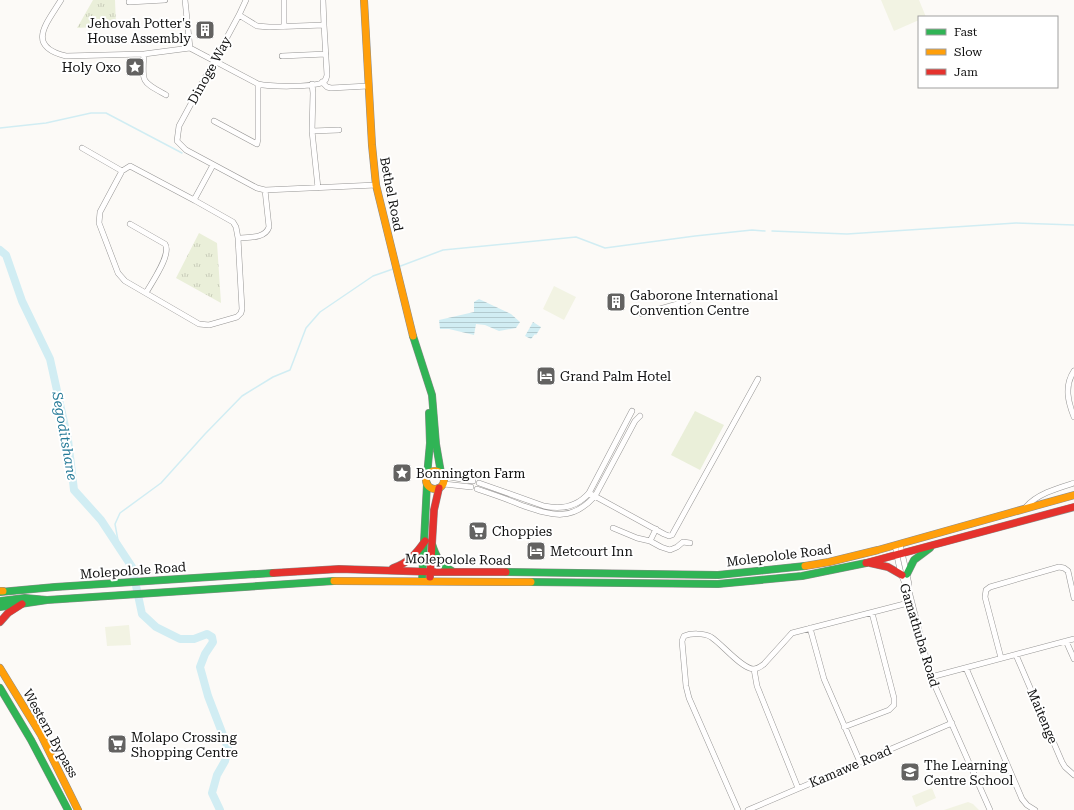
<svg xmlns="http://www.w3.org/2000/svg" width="1074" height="810" font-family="'Roboto Serif',serif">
<defs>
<pattern id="grass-tufts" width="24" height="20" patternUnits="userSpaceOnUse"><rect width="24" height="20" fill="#eaefd9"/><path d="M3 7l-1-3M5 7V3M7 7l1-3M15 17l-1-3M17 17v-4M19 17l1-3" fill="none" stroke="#c8ccb9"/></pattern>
<pattern id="water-rules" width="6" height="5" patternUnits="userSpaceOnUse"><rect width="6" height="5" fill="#d1edf3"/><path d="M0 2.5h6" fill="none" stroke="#b2cacf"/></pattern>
</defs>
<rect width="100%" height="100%" fill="#fcfaf7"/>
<path fill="url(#grass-tufts)" d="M93 0H115L116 26 77 28Z
M199 233 217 243 221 303 176 278Z"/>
<path fill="#eaefd9" d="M695 411 724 425 700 470 671 455Z"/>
<path fill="#f2f3e3" d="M881 0H919L926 17H919V20L894 31Z
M554 286 576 297 564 320 543 309Z
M129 625 131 645 107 646 105 627Z
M932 788 936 798 916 807 912 796Z
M968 802 973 804 979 810H944Z"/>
<path fill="url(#water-rules)" d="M479 299 511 314 520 322 516 328 499 331 485 325 476 324 474 335 449 329H440L439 320 474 312V302Z
M533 322 541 327 536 335 535 334 531 339 525 336Z"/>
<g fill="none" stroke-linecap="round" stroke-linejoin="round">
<path stroke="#d1edf3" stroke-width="1.5" d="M0 128 46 123 91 113H106L182 153
M772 231 847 234 1016 223 1074 225
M398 267 443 250 576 237 605 248 695 236 752 230 765 231
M119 546 115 524 120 513 161 483 205 434 242 396 273 377 290 370 306 328 320 312 373 276 393 269"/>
<path stroke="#d1edf3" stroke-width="8" d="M0 250 6 255 22 301 50 359 68 440 74 490 101 520 132 567 142 614 156 627 180 639H194L207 634 212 637 213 642 205 654 200 667 208 696 228 748 225 761 217 775 212 793 220 810"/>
<defs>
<path id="street" d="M61 0C47 23 25 46 66 56L144 54 190 48
M185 0 190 48
M246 0 239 15 179 126 177 141 186 150 257 188 265 190 376 185
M284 0V27
M323 0 324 25
M129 2 165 0
M190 48 258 84C271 87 310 87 322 83 326 81 326 79 327 75L324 25 269 27 257 26 239 15
M144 54C142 83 141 81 166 95
M282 56 326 54
M322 82 327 87 331 88 368 86
M312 84 313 93 312 131 318 188
M214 121 257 144 258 139V84
M312 131 339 130
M82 148 122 171
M130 166 194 200 233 222 236 227 238 238 242 309 241 313 237 317 209 325 199 324 125 281 118 273 99 223 100 212 122 171Z
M194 200 213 165
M130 224 165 244C172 254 152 282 146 293
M238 238C248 237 265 239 269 227L265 190
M642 314 688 301
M1074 371C1064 386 1068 402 1074 417
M444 476 473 481
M479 483 544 506C562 510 577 507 589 493L632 411
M444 484 471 487
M477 489C492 494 507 499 521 505 551 515 571 523 595 496L635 421 640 416
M589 493 664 534 669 536 672 535 758 379
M1026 507C1037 494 1058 488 1074 483
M613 528 637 538 650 541 656 529
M650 541 661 547 670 550 677 547 683 542 690 543
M900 544 909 584V591
M895 545C898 560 900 577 909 591L931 677 990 810
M810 628 824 679 860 762
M1066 641 1074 659
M1016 655 1062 762 1065 767 1074 775
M1001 658 985 597 986 590 990 587 1059 567 1064 568 1068 571 1074 598
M966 668 1022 799 1027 805 1035 810
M754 669 757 686 798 788
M931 677 1074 639
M844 727 889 710 894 705V698L872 613
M738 810 689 698 686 686 682 641 684 636C691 633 704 633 711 637 722 644 741 668 753 669 758 669 760 667 764 664L792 633 912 602
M748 810 952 723"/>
<path id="fast" d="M413 336 432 395 436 444 441 473
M427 476 430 443 429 413
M432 544C436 557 440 564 452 571
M506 572 718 575 805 566
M907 574 914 560 930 548
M422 581 427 484
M531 582 718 584 802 576 866 563
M0 592 55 587 273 573
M0 601 25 598 47 600
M0 607 47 600 334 581
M0 688 31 740 68 810"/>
<path id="slow" d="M364 0 372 145 376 185 413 336
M426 480a9 9 0 1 1 18 0a9 9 0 1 1-18 0Z
M805 566 829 562 878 550 1074 495
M334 581 531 582
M0 591H3
M0 668 41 735 78 810"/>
<path id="jam" d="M866 563 1074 507
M870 563 888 567 902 575
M393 568C408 563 416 554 425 541
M273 573 339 569 435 572H506
M430 577 434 510 439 488
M0 622 8 613 22 604"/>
</defs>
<use href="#street" stroke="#969594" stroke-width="6"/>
<use href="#fast" stroke="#8d8c8b" stroke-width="8"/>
<use href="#slow" stroke="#8d8c8b" stroke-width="8"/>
<use href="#jam" stroke="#8d8c8b" stroke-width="8"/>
<use href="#street" stroke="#fffefe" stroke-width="5"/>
<use href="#fast" stroke="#30b455" stroke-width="7"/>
<use href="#slow" stroke="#ff9f0a" stroke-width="7"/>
<use href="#jam" stroke="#e5322d" stroke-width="7"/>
</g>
<defs>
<symbol id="building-square" viewBox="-11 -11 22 22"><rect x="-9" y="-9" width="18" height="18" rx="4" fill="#636261" stroke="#fff"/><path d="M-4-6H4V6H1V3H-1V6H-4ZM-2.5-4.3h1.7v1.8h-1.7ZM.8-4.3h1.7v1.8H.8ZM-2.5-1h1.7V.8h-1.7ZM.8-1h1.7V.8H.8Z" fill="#fff"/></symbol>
<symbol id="sight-square" viewBox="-11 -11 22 22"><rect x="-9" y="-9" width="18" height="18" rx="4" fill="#636261" stroke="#fff"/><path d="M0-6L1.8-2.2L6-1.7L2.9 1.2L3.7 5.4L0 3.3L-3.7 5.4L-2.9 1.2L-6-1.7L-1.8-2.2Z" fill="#fff"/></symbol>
<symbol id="hotel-square" viewBox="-11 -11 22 22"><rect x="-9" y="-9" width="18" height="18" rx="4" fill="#636261" stroke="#fff"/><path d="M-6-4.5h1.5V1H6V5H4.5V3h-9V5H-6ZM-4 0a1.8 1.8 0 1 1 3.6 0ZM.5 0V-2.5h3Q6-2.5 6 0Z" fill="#fff"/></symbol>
<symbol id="supermarket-square" viewBox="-11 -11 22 22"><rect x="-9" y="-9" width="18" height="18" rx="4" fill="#636261" stroke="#fff"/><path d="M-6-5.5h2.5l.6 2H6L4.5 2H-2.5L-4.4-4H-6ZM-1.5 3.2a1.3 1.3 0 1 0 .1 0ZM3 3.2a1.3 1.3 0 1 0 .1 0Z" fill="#fff"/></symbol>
<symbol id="school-square" viewBox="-11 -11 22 22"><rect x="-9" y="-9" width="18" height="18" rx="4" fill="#636261" stroke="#fff"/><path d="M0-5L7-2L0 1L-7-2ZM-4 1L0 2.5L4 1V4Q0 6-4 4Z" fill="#fff"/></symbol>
</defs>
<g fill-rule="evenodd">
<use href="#building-square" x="194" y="19" width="22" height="22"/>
<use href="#sight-square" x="124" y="56" width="22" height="22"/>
<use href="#building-square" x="605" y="291" width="22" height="22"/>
<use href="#hotel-square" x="535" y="365" width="22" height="22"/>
<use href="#sight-square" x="391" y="462" width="22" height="22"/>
<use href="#supermarket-square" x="467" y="520" width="22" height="22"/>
<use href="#hotel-square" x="525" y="540" width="22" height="22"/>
<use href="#supermarket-square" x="106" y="733" width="22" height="22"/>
<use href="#school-square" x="899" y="761" width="22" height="22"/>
</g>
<g text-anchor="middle" stroke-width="4" stroke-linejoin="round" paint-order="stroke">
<g font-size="13" fill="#101010" stroke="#fff" text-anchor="start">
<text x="191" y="28" text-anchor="end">Jehovah Potter's<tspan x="191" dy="15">House Assembly</tspan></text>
<text x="121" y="72" text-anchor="end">Holy Oxo</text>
<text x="630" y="300">Gaborone International<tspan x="630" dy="15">Convention Centre</tspan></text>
<text x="560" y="381">Grand Palm Hotel</text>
<text x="416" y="478">Bonnington Farm</text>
<text x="492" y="536">Choppies</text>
<text x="550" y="556">Metcourt Inn</text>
<text x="131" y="742">Molapo Crossing<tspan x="131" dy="15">Shopping Centre</tspan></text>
<text x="924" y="770">The Learning<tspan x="924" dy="15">Centre School</tspan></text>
</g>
<g font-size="13" fill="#101010" stroke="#fff">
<text transform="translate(209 70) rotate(-61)" y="5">Dinoge Way</text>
<text transform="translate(392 194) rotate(79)" y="5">Bethel Road</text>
<text transform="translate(779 555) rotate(-7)" y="5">Molepolole Road</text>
<text transform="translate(458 559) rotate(1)" y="5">Molepolole Road</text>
<text transform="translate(133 570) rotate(-4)" y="5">Molepolole Road</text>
<text transform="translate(920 635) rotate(73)" y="5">Gamathuba Road</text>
<text transform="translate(1043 716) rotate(67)" y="5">Maitenge</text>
<text transform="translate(51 733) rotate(61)" y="5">Western Bypass</text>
<text transform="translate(850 766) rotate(-23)" y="5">Kamawe Road</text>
</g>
<g font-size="14" font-style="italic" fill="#257a97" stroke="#fff">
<text transform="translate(65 436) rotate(80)" y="5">Segoditshane</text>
</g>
</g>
<rect x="918" y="16" width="140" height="72" fill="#ffffff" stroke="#9f9f9f"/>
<rect x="926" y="29" width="20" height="6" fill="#30b455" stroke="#9f9f9f"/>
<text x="954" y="36" font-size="12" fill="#101010">Fast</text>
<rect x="926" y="49" width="20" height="6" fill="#ff9f0a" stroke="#9f9f9f"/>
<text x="954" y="56" font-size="12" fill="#101010">Slow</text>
<rect x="926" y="69" width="20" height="6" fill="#e5322d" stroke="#9f9f9f"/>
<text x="954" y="76" font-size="12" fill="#101010">Jam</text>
</svg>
